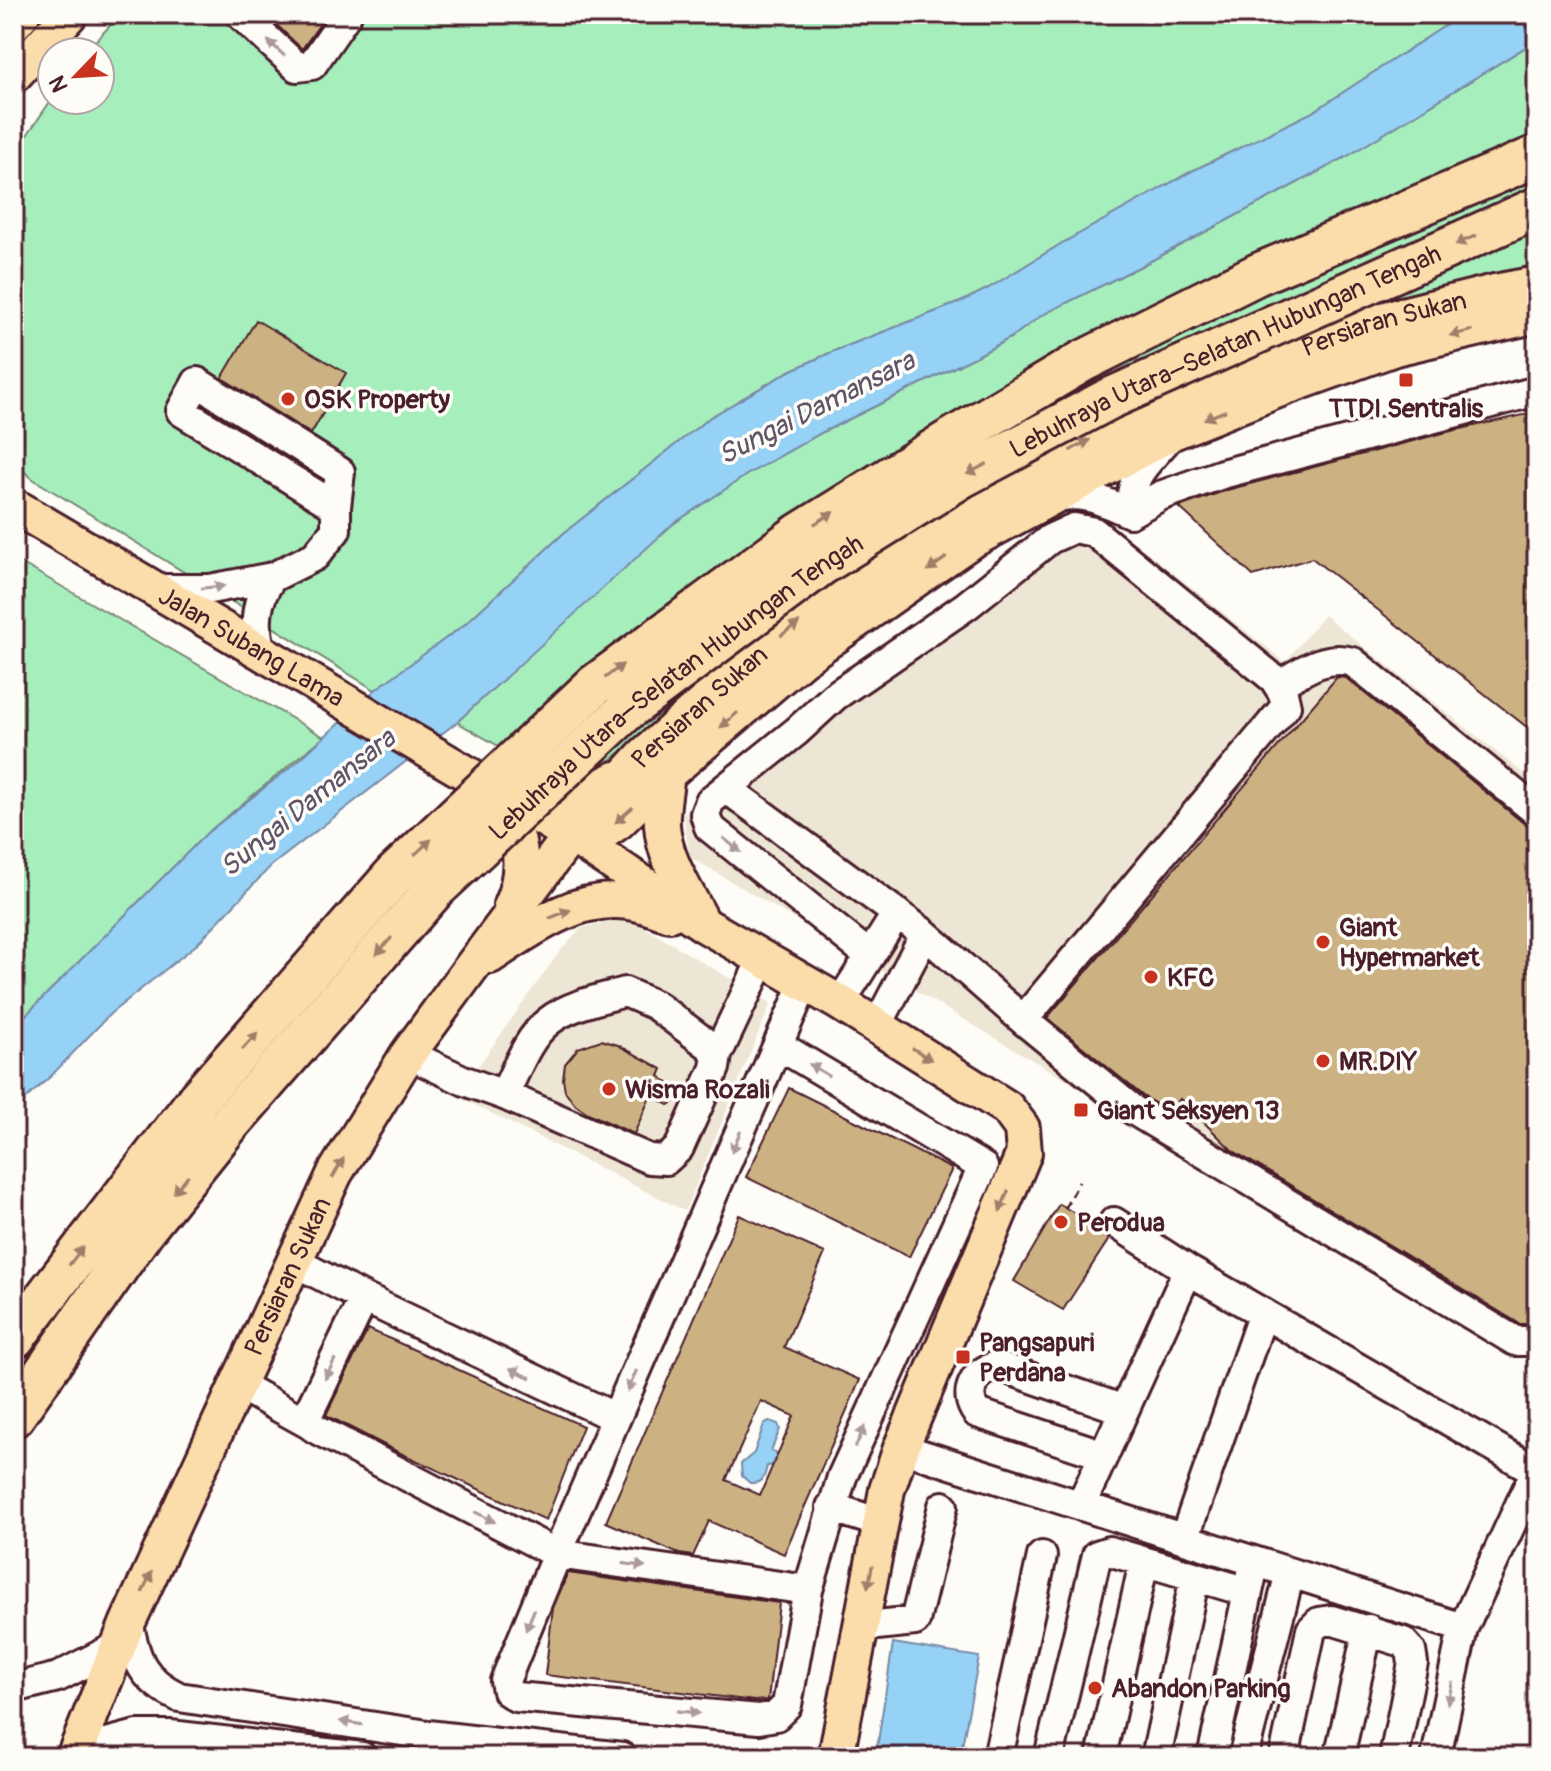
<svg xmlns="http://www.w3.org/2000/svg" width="1551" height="1771" font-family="Pangolin,sans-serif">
<rect width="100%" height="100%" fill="#fdfcf7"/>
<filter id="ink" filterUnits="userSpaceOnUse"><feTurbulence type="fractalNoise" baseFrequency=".0125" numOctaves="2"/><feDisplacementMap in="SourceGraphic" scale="16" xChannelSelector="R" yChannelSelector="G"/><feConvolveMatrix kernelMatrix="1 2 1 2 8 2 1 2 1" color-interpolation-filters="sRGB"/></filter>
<g filter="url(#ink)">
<path fill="#eee6d4" d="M1095 511 1285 662 1324 615 1537 784V1351L1526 1353 690 857 683 814 769 734 850 668 935 607 1023 551Z
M614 921H633L771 1003 685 1211 457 1096 557 955 581 928Z"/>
<path fill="#a6efbd" stroke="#788774" stroke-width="2" d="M121 14H1463L1313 112 1194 170 1059 245 989 288 963 301 834 351 788 372 709 418 564 533 464 625 375 690 33 479 14 463V154L52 99 100 100V52H85Z
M1537 40V268L780 627 608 762 566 785 457 722 642 550 673 524 748 474 823 432 979 355 1012 337 1042 315 1145 264 1346 157Z
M14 559 324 737 207 833 14 1027Z"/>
<path fill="#96d1f6" stroke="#788aa5" stroke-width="2" d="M1463 14H1537V40L1346 157 1145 264 1042 315 1012 337 979 355 823 432 748 474 673 524 457 722 271 866 196 945 110 1014 51 1076 14 1109V1027L207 833 298 761 375 690 464 625 564 533 709 418 788 372 834 351 963 301 989 288 1059 245 1194 170 1313 112Z
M769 1421 778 1424 780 1429 771 1451 778 1454V1465L767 1466C765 1476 763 1484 750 1483L742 1476 741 1464 754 1453 764 1424Z
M893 1643 979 1657 960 1757 876 1755Z"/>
<path fill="#ccb283" stroke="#4a1f2b" stroke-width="2" fill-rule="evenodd" d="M265 14H322L325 17 302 49Z
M256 320 346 373 311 434 222 378Z
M1537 412V735L1312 558 1253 576 1179 507 1227 490 1447 432Z
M1337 677 1346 678 1526 825 1537 829V1324H1520L1232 1150 1180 1099 1169 1112 1143 1096 1047 1018Z
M601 1040 618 1045 662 1069 659 1076 678 1090 677 1100 669 1105 651 1095 634 1134 588 1113 576 1105 565 1091 563 1079 565 1064 578 1048Z
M789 1088 952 1169 909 1257 746 1177Z
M1059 1204 1098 1227 1109 1239 1063 1310 1014 1281Z
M739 1215 825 1253 784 1347 860 1380 784 1554 709 1521 693 1556 679 1554 606 1522ZM761 1401 794 1416 760 1495 726 1480Z
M368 1329 583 1426 546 1520 396 1451 326 1415Z
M568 1573 779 1603 768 1700 754 1701 545 1675 553 1608Z"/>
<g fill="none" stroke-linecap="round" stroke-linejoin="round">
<defs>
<path id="minor" d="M240 14 297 67 312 65 347 14
M197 382 340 472 336 507 181 411Z
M1055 497C1087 491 1102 501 1130 513
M1130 513 1160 496 1222 474 1537 391
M1130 513C1132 474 1140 470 1165 442
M1074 528 1094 532 1274 679 1283 693 1286 706 1023 1020 925 934 726 788 797 731 835 696 966 606 1050 539Z
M153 589H210L273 577 315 556 336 530V507
M262 654C253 628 255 598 273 577
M1279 685C1302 671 1325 654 1353 662L1537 812
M726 788 710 801 705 814 709 827 870 956
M625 992 655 1005 710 1046 717 1055 715 1068 679 1148 666 1160 649 1159 504 1095C516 1071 527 1038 549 1021 569 1005 600 999 625 992Z
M840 1003 897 913
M1023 1020 1133 1110 1515 1341H1537
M877 1026 925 934
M778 1045 983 1167 842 1477 808 1590 787 1705 776 1716 759 1719 516 1697 507 1691 505 1681 557 1554 805 982
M408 1054 465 1081 504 1095
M717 1055 763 958
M1114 1222 1188 1270
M293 1261 364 1298 616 1418
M364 1298 307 1416 309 1424 316 1429 557 1554 808 1590
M237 1384 309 1424
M901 1448 1463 1628
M1104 1455 977 1413C962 1394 974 1370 998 1366L1124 1410
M1081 1505 1188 1270 1536 1471
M831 1507 880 1523
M1184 1539 1263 1313
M128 1622C137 1661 141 1679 179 1697L428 1735 622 1757
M861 1623 877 1625 915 1621 943 1506
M14 1688 58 1677 118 1646
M76 1751 137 1735H170L362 1757
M998 1757 1042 1556
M1049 1757 1097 1555 1109 1551 1248 1592
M1101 1757 1144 1562
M1156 1757 1195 1577
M1212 1757 1252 1574
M1243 1757 1290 1573
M1284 1757 1311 1630 1319 1622 1331 1620 1403 1642 1411 1651 1413 1663 1394 1757
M1339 1757 1368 1629
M1436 1757 1463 1628 1537 1468"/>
<g id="major">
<path d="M14 23 22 14"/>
<path d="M14 75 70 14"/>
<path id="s1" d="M14 506 571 835 703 924 840 1003 1007 1108 1022 1128 1024 1153 901 1448 887 1490 836 1757"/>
<path d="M667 774C665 791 661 809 662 825 664 859 686 891 701 920"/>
<path d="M500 795C518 835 530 862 511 905"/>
<path d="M514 801C558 802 577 799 616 779"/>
<path d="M571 835 602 833 618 822 667 774 802 659 969 542 1173 432 1278 390 1395 348 1537 315"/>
<path d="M490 956C531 929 576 895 628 902 642 903 656 910 670 914"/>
<path id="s2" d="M74 1757 128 1622 335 1173 408 1054 470 969 571 835 644 755 781 635 934 526 1142 411 1366 324 1495 292 1537 284"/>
</g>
<path id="highway" d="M14 1338 198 1099
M14 1416 144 1230 230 1123"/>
</defs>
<use href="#minor" stroke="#4a1f2b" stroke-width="34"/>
<use href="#major" stroke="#4a1f2b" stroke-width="40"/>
<use href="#highway" stroke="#4a1f2b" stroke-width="46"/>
<path stroke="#4a1f2b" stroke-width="3" stroke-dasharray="8 6" stroke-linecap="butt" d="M1065 1208 1079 1182"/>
<use href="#minor" stroke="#fdfcf7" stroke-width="28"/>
<use href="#major" stroke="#fbddab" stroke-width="34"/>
<use href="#highway" stroke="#fbddab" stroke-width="40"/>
<defs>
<g id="highway-bridge">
<path d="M198 1099 395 874 595 685 799 534 945 443 1083 361 1258 274 1537 156"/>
<path id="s3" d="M230 1123 435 889 627 710 821 565 962 477 1109 399 1537 208"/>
</g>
</defs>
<use href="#highway-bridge" stroke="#4a1f2b" stroke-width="46" stroke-linecap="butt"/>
<use href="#highway-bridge" stroke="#fbddab" stroke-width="40"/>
</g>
<defs><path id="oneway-solid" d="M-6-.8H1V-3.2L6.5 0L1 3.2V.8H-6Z" transform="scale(2)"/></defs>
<g fill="#ac999b">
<use href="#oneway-solid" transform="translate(276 48) rotate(-137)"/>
<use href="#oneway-solid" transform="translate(213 587) rotate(-6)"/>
<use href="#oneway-solid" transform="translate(732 845) rotate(39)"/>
<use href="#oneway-solid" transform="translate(819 1070) rotate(-149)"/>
<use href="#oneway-solid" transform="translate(736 1142) rotate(113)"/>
<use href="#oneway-solid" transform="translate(330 1369) rotate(116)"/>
<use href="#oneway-solid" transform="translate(520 1373) rotate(-155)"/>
<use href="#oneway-solid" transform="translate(632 1381) rotate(113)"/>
<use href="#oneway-solid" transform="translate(860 1437) rotate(-66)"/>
<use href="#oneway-solid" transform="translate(485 1517) rotate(27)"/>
<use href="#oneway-solid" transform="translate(634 1565) rotate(8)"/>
<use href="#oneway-solid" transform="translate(530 1620) rotate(112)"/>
<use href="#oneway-solid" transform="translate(1450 1693) rotate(102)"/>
<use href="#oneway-solid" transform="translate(688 1712) rotate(5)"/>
<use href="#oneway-solid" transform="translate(351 1723) rotate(-171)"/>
</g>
<g fill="#a27e6b">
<use href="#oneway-solid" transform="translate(1466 240) rotate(156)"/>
<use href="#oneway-solid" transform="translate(1461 333) rotate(167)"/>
<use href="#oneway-solid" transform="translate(1215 415) rotate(158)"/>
<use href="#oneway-solid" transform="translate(1080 445) rotate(-29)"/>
<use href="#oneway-solid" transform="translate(977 469) rotate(152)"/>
<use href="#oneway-solid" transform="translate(824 518) rotate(-32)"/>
<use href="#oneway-solid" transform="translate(937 564) rotate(145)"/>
<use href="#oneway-solid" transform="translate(790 629) rotate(-36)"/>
<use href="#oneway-solid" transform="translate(614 671) rotate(-37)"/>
<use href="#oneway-solid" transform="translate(729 720) rotate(139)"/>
<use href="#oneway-solid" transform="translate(624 815) rotate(138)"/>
<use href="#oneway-solid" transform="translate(423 847) rotate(-43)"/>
<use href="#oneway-solid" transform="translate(560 914) rotate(-22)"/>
<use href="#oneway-solid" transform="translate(384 946) rotate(132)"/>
<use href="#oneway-solid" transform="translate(250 1041) rotate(-48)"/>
<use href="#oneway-solid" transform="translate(922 1054) rotate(32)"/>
<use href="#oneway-solid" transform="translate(338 1168) rotate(-60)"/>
<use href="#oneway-solid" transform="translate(181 1184) rotate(129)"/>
<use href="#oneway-solid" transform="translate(1004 1201) rotate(113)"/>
<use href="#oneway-solid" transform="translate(76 1256) rotate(-53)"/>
<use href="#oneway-solid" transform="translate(870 1577) rotate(101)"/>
<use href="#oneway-solid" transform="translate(147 1582) rotate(-65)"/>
</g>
</g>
<g fill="#c8321e" stroke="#fdfcf7" stroke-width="3">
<rect x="1398" y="372" width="16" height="16" rx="4"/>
<circle cx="288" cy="399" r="8"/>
<circle cx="1323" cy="942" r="8"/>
<circle cx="1151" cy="977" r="8"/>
<circle cx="1323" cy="1061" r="8"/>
<circle cx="609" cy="1089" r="8"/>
<rect x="1073" y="1102" width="16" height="16" rx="4"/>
<circle cx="1061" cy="1222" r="8"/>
<rect x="955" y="1349" width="16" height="16" rx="4"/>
<circle cx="1095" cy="1688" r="8"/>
</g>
<g text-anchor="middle" stroke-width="7" stroke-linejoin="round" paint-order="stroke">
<g font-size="26" fill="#4a1f2b" stroke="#fdfcf7">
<text dy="9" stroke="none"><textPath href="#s2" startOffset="2026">Persiaran Sukan</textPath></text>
<text dy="9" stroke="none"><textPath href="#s3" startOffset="1274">Lebuhraya Utara–Selatan Hubungan Tengah</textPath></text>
<text dy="9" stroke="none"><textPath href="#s1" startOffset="276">Jalan Subang Lama</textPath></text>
<text dy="9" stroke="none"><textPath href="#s3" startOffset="626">Lebuhraya Utara–Selatan Hubungan Tengah</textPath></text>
<text dy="9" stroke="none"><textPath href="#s2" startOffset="1234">Persiaran Sukan</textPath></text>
<text dy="9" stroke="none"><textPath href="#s2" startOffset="526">Persiaran Sukan</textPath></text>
</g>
<g font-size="26" font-weight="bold" fill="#4a1f2b" stroke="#fdfcf7" text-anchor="start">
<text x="304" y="408">OSK Property</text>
<text x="1406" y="417" text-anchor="middle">TTDI Sentralis</text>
<text x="1339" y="936">Giant<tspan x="1339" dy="30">Hypermarket</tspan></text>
<text x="1167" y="986">KFC</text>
<text x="1339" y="1070">MR.DIY</text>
<text x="625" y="1098">Wisma Rozali</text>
<text x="1097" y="1119">Giant Seksyen 13</text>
<text x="1077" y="1231">Perodua</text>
<text x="979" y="1351">Pangsapuri<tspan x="979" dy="30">Perdana</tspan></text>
<text x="1111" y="1697">Abandon Parking</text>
</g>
<g font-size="28" font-style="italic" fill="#615468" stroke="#fdfcf7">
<text transform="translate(816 407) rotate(-27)" y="10">Sungai Damansara</text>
<text transform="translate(307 802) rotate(-39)" y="10">Sungai Damansara</text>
</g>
</g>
<rect width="1551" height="1771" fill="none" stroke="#fdfcf7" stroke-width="48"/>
<rect x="24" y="24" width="1503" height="1723" fill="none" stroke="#4a1f2b" stroke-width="3" filter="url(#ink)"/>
<g transform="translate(76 76) rotate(245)"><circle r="38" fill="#fdfcf7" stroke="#b5a4a5" stroke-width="2"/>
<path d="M0-6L14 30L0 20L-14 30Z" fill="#c8321e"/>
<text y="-12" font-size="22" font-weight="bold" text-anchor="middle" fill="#4a1f2b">N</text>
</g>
</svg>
